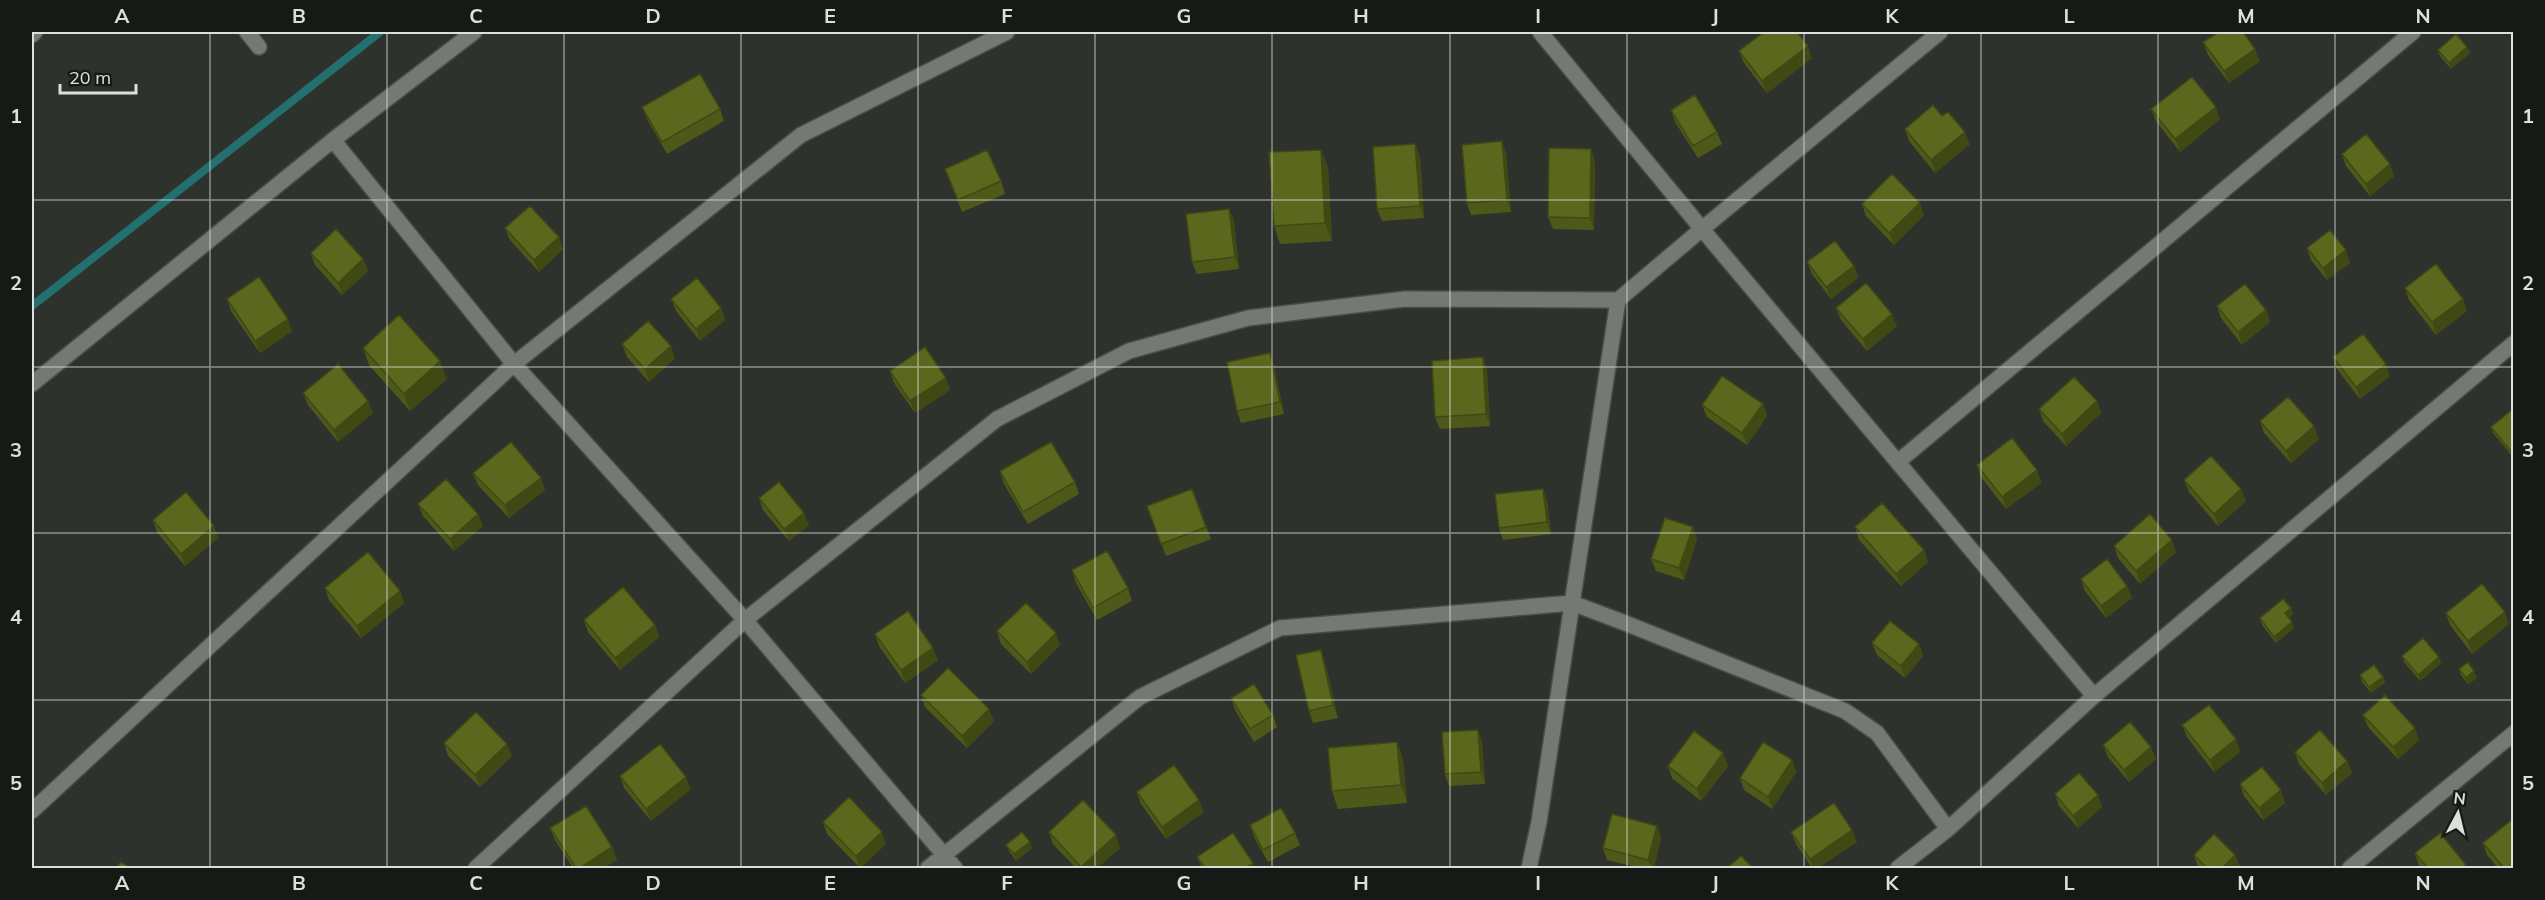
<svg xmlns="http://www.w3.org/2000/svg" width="2545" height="900" font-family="Mulish,sans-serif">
<rect width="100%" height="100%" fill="#2d322d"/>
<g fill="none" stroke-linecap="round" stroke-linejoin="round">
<path stroke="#247070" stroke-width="8" d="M32 306 380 32"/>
<defs>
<path id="service" d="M247 32 259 47
M1940 32 1702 229 2094 696
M32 35 35 32
M333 140 514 364 745 620 955 868
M32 384 333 140 474 32
M1899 461 2413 32
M32 811 514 364 801 135 1007 32
M476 868 745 620 997 419 1129 351 1248 318 1405 299 1618 300
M928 868 1140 697 1280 628 1572 603 1620 621 1845 711 1877 733 1948 829
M1529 868 1539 822 1618 300 1702 229 1540 32
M1898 868 1948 829 2094 696 2514 343
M2350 868 2514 733"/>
</defs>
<use href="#service" stroke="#494d49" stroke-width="18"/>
<use href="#service" stroke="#747973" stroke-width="15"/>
</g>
<path fill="#4e5919" d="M2203 42 2260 61 2229 83 2208 55Z
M2467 47 2470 53 2451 69 2440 56 2438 50Z
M1739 51 1812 58 1767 93 1744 63Z
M642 107 720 109 724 121 667 154 647 119Z
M2151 109 2220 119 2180 152 2156 121Z
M1671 110 1717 132 1722 144 1698 158 1675 122Z
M1905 129 1970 144 1935 173 1909 141Z
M1502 141 1506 153 1511 212 1471 215 1467 203Z
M1415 144 1420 157 1424 218 1382 221 1377 209Z
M1321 150 1328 168 1332 241 1280 244 1274 226Z
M2342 154 2394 176 2370 196 2346 166Z
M1595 161 1594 230 1553 229 1548 217Z
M945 169 1001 181 1005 194 962 212Z
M1862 204 1924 215 1894 245 1866 216Z
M1229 209 1234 221 1239 269 1197 274 1192 262Z
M505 228 563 249 539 272 510 240Z
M2307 248 2350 263 2327 280 2311 260Z
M311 253 363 259 368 271 342 295 315 265Z
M1807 262 1854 266 1858 278 1831 299 1812 274Z
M2405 288 2467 311 2436 335 2409 300Z
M227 299 292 331 260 353 231 311Z
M671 299 721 308 725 320 700 341 676 311Z
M2217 306 2266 310 2270 322 2242 345 2221 318Z
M1836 308 1897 326 1867 351 1841 320Z
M622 344 675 358 649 382 627 357Z
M363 348 447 379 410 411 369 365Z
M1270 353 1274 366 1284 414 1241 423 1237 411Z
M2333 357 2390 376 2360 399 2337 369Z
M1487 369 1490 426 1440 429 1435 417Z
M890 371 950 390 915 413 894 383Z
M303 393 373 413 338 442 308 405Z
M2097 401 2101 413 2066 446 2043 421 2039 409Z
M1763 404 1767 416 1747 445 1707 417 1702 405Z
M2514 408V458L2493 433 2491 427Z
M2260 421 2319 439 2291 463 2264 433Z
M1977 465 2037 470 2041 483 2006 509 1981 477Z
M1000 471 1075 482 1079 494 1028 524 1004 484Z
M473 473 545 490 509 518 478 485Z
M2184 480 2246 501 2218 526 2189 492Z
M1192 489 1211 539 1166 556 1147 506Z
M759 498 809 525 789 541 763 510Z
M1547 501 1551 534 1503 540 1499 528Z
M418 504 483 526 454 551 423 516Z
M153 520 214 526 218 538 185 566 157 532Z
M1693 527 1697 539 1684 580 1656 571 1651 559Z
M1855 527 1924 550 1928 562 1901 586 1859 540Z
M2114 546 2176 552 2140 584 2118 558Z
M1072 570 1128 588 1132 601 1097 620 1076 583Z
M2081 579 2127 586 2132 598 2106 618 2085 591Z
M325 588 400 591 404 603 361 638 329 600Z
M2446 613 2509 624 2472 654 2450 625Z
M2293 614 2289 618 2294 628 2276 643 2262 625 2260 618Z
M584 620 655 625 659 637 620 670 588 632Z
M997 631 1060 645 1031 674 1001 644Z
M875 634 938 660 905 683 879 646Z
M1872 643 1919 644 1923 656 1905 678 1877 655Z
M2402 656 2441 663 2420 681 2404 662Z
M1325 662 1338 718 1313 723 1309 711Z
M2459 669 2477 678 2468 684 2461 675Z
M2360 675 2383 677 2385 683 2371 693 2362 682Z
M921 695 994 721 967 748 925 707Z
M1231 698 1273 715 1277 727 1254 742 1235 710Z
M2363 715 2419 740 2398 759 2368 727Z
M2182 725 2236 739 2240 752 2214 772 2187 737Z
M1397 742 1403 760 1407 803 1338 809 1332 791Z
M1482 742 1485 784 1449 786 1445 774Z
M444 743 512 756 480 787 448 756Z
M2103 745 2156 759 2129 782 2108 757Z
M2295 752 2347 761 2352 773 2326 795 2299 764Z
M1723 753 1728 766 1701 801 1672 778 1668 766Z
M1792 760 1796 772 1772 809 1744 790 1740 778Z
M620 776 691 789 651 821 624 788Z
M2240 784 2285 803 2263 820 2244 796Z
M1137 792 1204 812 1166 839 1141 804Z
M2055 794 2102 807 2078 828 2059 806Z
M823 822 886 844 860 868 827 834Z
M1250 825 1295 833 1300 845 1268 862 1254 837Z
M1657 826 1661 838 1654 868H1640L1607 860 1603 848Z
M550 828 612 847 617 860 603 868H573L555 840Z
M1049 832 1120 848 1097 868H1076L1053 844Z
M1791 832 1857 842 1818 868H1812L1796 844Z
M2483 843 2514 868H2498L2487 855Z
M1006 845 1032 848 1016 861 1009 851Z
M2415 853 2466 865 2467 868H2422L2419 865Z
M2194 855H2235L2240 867 2239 868H2199L2198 867Z
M1197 857 1255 868H1202Z"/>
<path fill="#404814" d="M1808 46 1812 58 1767 93 1762 81Z
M2467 47 2470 53 2451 69 2449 63Z
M2255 49 2260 61 2229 83 2224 71Z
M2216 107 2220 119 2180 152 2175 139Z
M1965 132 1970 144 1935 173 1931 160Z
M1502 141 1506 153 1511 212 1507 200Z
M1415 144 1420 157 1424 218 1420 206Z
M1591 149 1595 161 1594 230 1590 218Z
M1321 150 1328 168 1332 241 1325 223Z
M2390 164 2394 176 2370 196 2366 184Z
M1920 203 1924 215 1894 245 1889 233Z
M1229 209 1234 221 1239 269 1235 257Z
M559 237 563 249 539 272 534 260Z
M2346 250 2350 263 2327 280 2323 268Z
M363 259 368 271 342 295 338 283Z
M1854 266 1858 278 1831 299 1826 287Z
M2463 299 2467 311 2436 335 2432 322Z
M721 308 725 320 700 341 696 329Z
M2266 310 2270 322 2242 345 2238 332Z
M1892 314 1897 326 1867 351 1863 339Z
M288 319 292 331 260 353 255 341Z
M671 346 675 358 649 382 645 369Z
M1270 353 1274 366 1284 414 1280 402Z
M1483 357 1487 369 1490 426 1486 414Z
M440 361 447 379 410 411 404 394Z
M2386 364 2390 376 2360 399 2356 387Z
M946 378 950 390 915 413 910 401Z
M368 401 373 413 338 442 334 430Z
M2097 401 2101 413 2066 446 2062 434Z
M1763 404 1767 416 1747 445 1742 433Z
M2314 426 2319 439 2291 463 2286 451Z
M2037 470 2041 483 2006 509 2002 497Z
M541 478 545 490 509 518 505 505Z
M1543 489 1547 501 1551 534 1547 522Z
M2241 489 2246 501 2218 526 2214 514Z
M804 513 809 525 789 541 784 529Z
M478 514 483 526 454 551 450 539Z
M214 526 218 538 185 566 181 554Z
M1693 527 1697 539 1684 580 1679 568Z
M2172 540 2176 552 2140 584 2136 571Z
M1924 550 1928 562 1901 586 1896 574Z
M2127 586 2132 598 2106 618 2101 606Z
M400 591 404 603 361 638 357 626Z
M2291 608 2293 614 2287 619 2285 613Z
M2505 612 2509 624 2472 654 2468 641Z
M2292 622 2294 628 2276 643 2274 637Z
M655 625 659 637 620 670 615 658Z
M1056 633 1060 645 1031 674 1027 662Z
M1919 644 1923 656 1905 678 1901 666Z
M933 648 938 660 905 683 901 670Z
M1321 650 1325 662 1338 718 1333 705Z
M2439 657 2441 663 2420 681 2418 675Z
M2474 671 2477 678 2468 684 2466 678Z
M2383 677 2385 683 2371 693 2369 687Z
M989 709 994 721 967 748 962 736Z
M2415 728 2419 740 2398 759 2393 747Z
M1478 730 1482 742 1485 784 1481 772Z
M2236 739 2240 752 2214 772 2210 760Z
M1397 742 1403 760 1407 803 1401 785Z
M507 744 512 756 480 787 475 775Z
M2151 747 2156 759 2129 782 2124 770Z
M1723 753 1728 766 1701 801 1697 789Z
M1792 760 1796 772 1772 809 1768 797Z
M2347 761 2352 773 2326 795 2322 783Z
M686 777 691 789 651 821 646 809Z
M2281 790 2285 803 2263 820 2259 808Z
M2098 795 2102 807 2078 828 2073 816Z
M1199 800 1204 812 1166 839 1162 827Z
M1657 826 1661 838 1654 868H1652L1648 860Z
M1852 830 1857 842 1818 868H1813L1810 859Z
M882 832 886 844 860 868 856 856Z
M1116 835 1120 848 1097 868H1082L1081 867Z
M1030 842 1032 848 1016 861 1014 854Z
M612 847 617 860 603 868H580Z
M2235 855 2240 867 2239 868H2222Z
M1253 863 1255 868H1246Z"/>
<path fill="#5b671d" stroke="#404814" stroke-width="1.5" d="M1764 32H1797L1808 46 1762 81 1739 51Z
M2219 32H2243L2255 49 2224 71 2203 42Z
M2456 34 2467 47 2449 63 2438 50Z
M700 74 720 109 662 142 642 107Z
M2192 77 2216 107 2175 139 2151 109Z
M1695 95 1717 132 1693 146 1671 110Z
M1933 105 1942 116 1948 112 1965 132 1931 160 1905 129Z
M2366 134 2390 164 2366 184 2342 154Z
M1502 141 1507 200 1467 203 1462 145Z
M1415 144 1420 206 1377 209 1373 147Z
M1549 148 1591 149 1590 218 1548 217Z
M987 150 1001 181 958 200 945 169Z
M1321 150 1325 223 1274 226 1269 152Z
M1892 174 1920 203 1889 233 1862 204Z
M530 206 559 237 534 260 505 228Z
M1229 209 1235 257 1192 262 1186 214Z
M336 229 363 259 338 283 311 253Z
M2330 230 2346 250 2323 268 2307 248Z
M1835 241 1854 266 1826 287 1807 262Z
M2436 264 2463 299 2432 322 2405 288Z
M259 277 288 319 255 341 227 299Z
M697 278 721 308 696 329 671 299Z
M1866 283 1892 314 1863 339 1836 308Z
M2245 284 2266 310 2238 332 2217 306Z
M399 315 440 361 404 394 363 348Z
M648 321 671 346 645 369 622 344Z
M2363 334 2386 364 2356 387 2333 357Z
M925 347 946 378 910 401 890 371Z
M1270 353 1280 402 1237 411 1227 362Z
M1483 357 1486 414 1435 417 1432 361Z
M338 364 368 401 334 430 303 393Z
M1722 376 1763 404 1742 433 1702 405Z
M2074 377 2097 401 2062 434 2039 409Z
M2288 397 2314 426 2286 451 2260 421Z
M2514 408V453L2513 454 2491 427Z
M2012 438 2037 470 2002 497 1977 465Z
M511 442 541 478 505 505 473 473Z
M1051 442 1075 482 1023 512 1000 471Z
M2211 456 2241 489 2214 514 2184 480Z
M446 479 478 514 450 539 418 504Z
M779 482 804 513 784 529 759 498Z
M1192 489 1206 527 1161 544 1147 506Z
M1543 489 1547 522 1499 528 1495 494Z
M186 492 214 526 181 554 153 520Z
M1882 503 1924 550 1896 574 1855 527Z
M2150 514 2172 540 2136 571 2114 546Z
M1665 518 1693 527 1679 568 1651 559Z
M1107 551 1128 588 1093 608 1072 570Z
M368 552 400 591 357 626 325 588Z
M2107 559 2127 586 2101 606 2081 579Z
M2482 584 2505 612 2468 641 2446 613Z
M623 587 655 625 615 658 584 620Z
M2283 599 2291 608 2285 613 2292 622 2274 637 2260 618Z
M1026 603 1056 633 1027 662 997 631Z
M908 611 933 648 901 670 875 634Z
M1890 621 1919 644 1901 666 1872 643Z
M2423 638 2439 657 2418 675 2402 656Z
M1321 650 1333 705 1309 711 1296 655Z
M2468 662 2474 671 2466 678 2459 669Z
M2374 665 2383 677 2369 687 2360 675Z
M948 668 989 709 962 736 921 695Z
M1254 684 1273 715 1250 729 1231 698Z
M2385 695 2415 728 2393 747 2363 715Z
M2209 705 2236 739 2210 760 2182 725Z
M476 712 507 744 475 775 444 743Z
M2130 722 2151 747 2124 770 2103 745Z
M1478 730 1481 772 1445 774 1442 732Z
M2320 730 2347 761 2322 783 2295 752Z
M1694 731 1723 753 1697 789 1668 766Z
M1397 742 1401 785 1332 791 1328 748Z
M1763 742 1792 760 1768 797 1740 778Z
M660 744 686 777 646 809 620 776Z
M1174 765 1199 800 1162 827 1137 792Z
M2262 767 2281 790 2259 808 2240 784Z
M2079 773 2098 795 2073 816 2055 794Z
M849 797 882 832 856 856 823 822Z
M1083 800 1116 835 1081 867 1049 832Z
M1834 803 1852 830 1810 859 1791 832Z
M586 806 612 847 580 868H576L550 828Z
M1281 808 1295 833 1263 850 1250 825Z
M1612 814 1657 826 1648 860 1603 848Z
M2514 818V864L2508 868H2504L2483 843Z
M1022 832 1030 842 1014 854 1006 845Z
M1233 833 1253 863 1246 868H1205L1197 857Z
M2440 833 2466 865 2461 868H2428L2415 853Z
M2214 834 2235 855 2222 868H2207L2194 855Z
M1741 856 1753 868H1727Z
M121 862 130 868H116Z"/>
<path fill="none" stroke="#dce0dc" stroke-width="1.5" stroke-opacity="0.55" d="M210 32V868M387 32V868M564 32V868M741 32V868M918 32V868M1095 32V868M1272 32V868M1450 32V868M1627 32V868M1804 32V868M1981 32V868M2158 32V868M2335 32V868M32 200H2514M32 367H2514M32 533H2514M32 700H2514"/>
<rect width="2545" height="900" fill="none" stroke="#171917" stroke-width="66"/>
<g transform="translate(2458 813) rotate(7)" stroke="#171917" stroke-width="4.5" paint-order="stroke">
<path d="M0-4.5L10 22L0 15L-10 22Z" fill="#dce0dc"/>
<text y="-9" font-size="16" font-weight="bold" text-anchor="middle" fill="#dce0dc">N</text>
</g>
<path d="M60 84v9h76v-9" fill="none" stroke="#dce0dc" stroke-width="3"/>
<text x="69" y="84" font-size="18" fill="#dce0dc" stroke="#171917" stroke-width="4.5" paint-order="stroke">20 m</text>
<rect x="33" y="33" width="2479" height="834" fill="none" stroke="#dce0dc" stroke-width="2"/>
<g font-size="20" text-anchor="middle" font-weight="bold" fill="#dce0dc">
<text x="122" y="23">A</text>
<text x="299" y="23">B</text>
<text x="476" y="23">C</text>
<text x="653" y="23">D</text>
<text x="830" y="23">E</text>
<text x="1007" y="23">F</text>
<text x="1184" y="23">G</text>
<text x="1361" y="23">H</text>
<text x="1538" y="23">I</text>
<text x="1715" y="23">J</text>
<text x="1892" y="23">K</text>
<text x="2069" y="23">L</text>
<text x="2246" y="23">M</text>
<text x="2423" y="23">N</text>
<text x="16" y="123">1</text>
<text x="2528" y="123">1</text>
<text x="16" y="290">2</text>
<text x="2528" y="290">2</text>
<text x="16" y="457">3</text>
<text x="2528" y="457">3</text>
<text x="16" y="624">4</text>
<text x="2528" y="624">4</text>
<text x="16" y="790">5</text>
<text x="2528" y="790">5</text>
<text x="122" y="890">A</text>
<text x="299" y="890">B</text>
<text x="476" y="890">C</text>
<text x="653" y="890">D</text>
<text x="830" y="890">E</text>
<text x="1007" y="890">F</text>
<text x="1184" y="890">G</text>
<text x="1361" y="890">H</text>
<text x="1538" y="890">I</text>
<text x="1715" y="890">J</text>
<text x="1892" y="890">K</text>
<text x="2069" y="890">L</text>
<text x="2246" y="890">M</text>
<text x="2423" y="890">N</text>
</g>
</svg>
